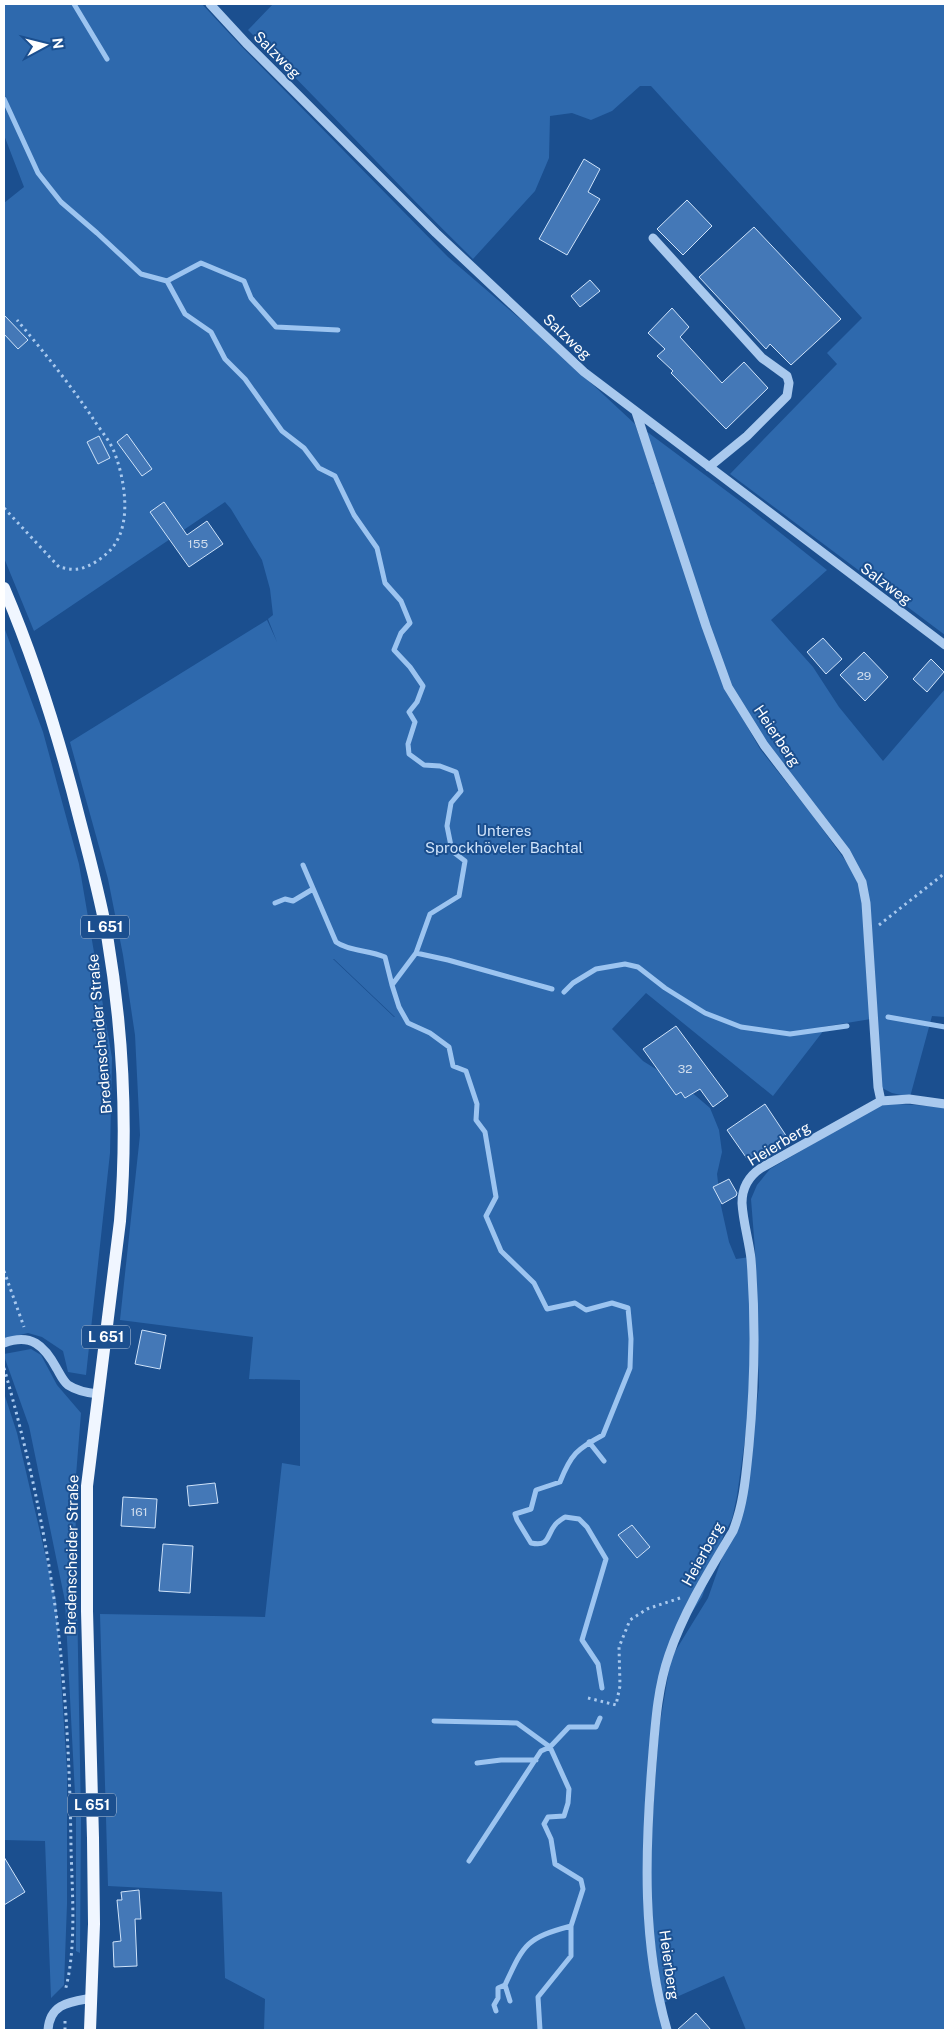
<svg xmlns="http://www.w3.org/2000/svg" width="949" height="2034" font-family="'Public Sans',sans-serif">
<rect width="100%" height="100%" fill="#1b4f8f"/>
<path fill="#2e69ad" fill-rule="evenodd" d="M4 4H202L241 46 448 257 546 341 635 424 655 482 651 484 655 483 727 691 760 749 813 816 861 882 871 1019 822 1027 824 1030 773 1096 646 993 612 1029 643 1061 689 1090 710 1108 719 1130 722 1152 717 1174 721 1206 729 1242 736 1259 750 1257 752 1388 737 1496 732 1519 724 1534 702 1597 671 1644 661 1681 645 1913 667 2030H264L265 1999 225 1978 222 1892 108 1886 100 1614 265 1617 282 1463 300 1466V1380L249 1379 253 1337 120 1320 140 1135 135 1035 123 955 108 879 70 742 267 620 277 642 268 619 273 615 270 589 262 560 231 509 225 502 34 631 4 558V203L24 187 4 135ZM333 959H334L395 1017H394Z
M273 4H945V635L730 474 837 364 827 353 862 318 651 86H640L612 111 591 120 572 113 550 116 549 158 535 191 473 259C396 184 324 105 248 30Z
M646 431 744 504 827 570 771 620 813 667 839 707 883 761 945 689V1017L932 1016 910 1097 892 1093 882 1088 865 878 765 744 729 683Z
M4 627 43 732 79 864 112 1058 110 1153 86 1375 68 1372 63 1351 42 1337 28 1333 4 1339Z
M883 1103 945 1107V2030H746L724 1976 663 2003 650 1911 652 1826 659 1729 671 1658 708 1598 744 1495 759 1387 755 1250 751 1199 757 1185 770 1169Z
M31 1349 41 1355 57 1385 81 1413 75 1488 81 1818 80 1953 76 1951V1814L65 1601 29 1426 4 1356V1354Z
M4 1393 17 1433 56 1601 67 1771V1904L64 1985 51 1998 45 1841 4 1840Z"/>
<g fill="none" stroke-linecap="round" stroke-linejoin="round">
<path stroke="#9cc4f0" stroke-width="5" d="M74 4 107 59
M4 99 38 173 61 202 97 233 141 274 167 281 185 314 211 332 225 359 245 379 282 431 304 448 319 468 335 476 354 515 377 548 385 583 401 601 410 623 401 633 394 650 410 667 423 686 417 702 409 712 415 722 408 744 409 754 424 765 440 766 456 772 461 791 451 803 447 826 452 851 465 861 459 896 430 914 416 953 392 985 399 1007 408 1023 430 1033 449 1047 453 1066 466 1071 477 1104 476 1120 485 1132 496 1197 486 1216 501 1251 534 1283 547 1309 575 1303 586 1310 612 1303 628 1308 631 1339 630 1368 603 1435C577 1449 571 1454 560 1482L536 1490 531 1509 515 1514 517 1520 531 1543C550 1547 546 1536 555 1525 557 1522 562 1519 565 1517L579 1519 587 1527 606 1559 582 1640 598 1664 602 1688
M167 281 201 263 244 281 251 298 276 327 338 330
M303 865 336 942C348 951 369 950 385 957L392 985
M275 903 285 899 293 901 313 889
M416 953 448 960 552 989
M564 992 573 983 596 969 625 964 638 967 665 988 705 1013 741 1027 790 1034 847 1026
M888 1017 945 1027
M589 1442 604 1461
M434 1721 517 1723 550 1747 541 1751 469 1861
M477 1763 501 1760H536
M510 2001 505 1985C524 1944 526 1938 571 1926
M496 2011 494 2005 498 1998V1988L505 1985
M540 2030 538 1997 571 1956V1926L583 1889 581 1880 555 1864 551 1839 544 1824 548 1817 564 1816 568 1803 569 1789 550 1747 569 1727H596L600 1718"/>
</g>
<path fill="#4478b7" stroke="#cfe3fa" d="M584 159 600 169 588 192 600 199 567 255 539 239Z
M687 200 712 226 683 255 657 229Z
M754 227 841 319 791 365 770 344 766 349 699 277Z
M590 280 600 291 580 307 571 296Z
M672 308 689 327 680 337 722 383 744 362 768 388 726 429 671 373 673 371 657 356 665 349 648 333Z
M4 315 28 340 18 349 4 334Z
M127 434 152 469 142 476 117 442Z
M99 436 110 458 98 464 87 442Z
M164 502 187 535 207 521 223 544 189 567 150 512Z
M823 638 842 659 826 674 807 652Z
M864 652 888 677 865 701 840 675Z
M931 659 944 672 927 692 913 679Z
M676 1026 728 1096 713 1107 700 1089 685 1098 681 1092 676 1095 643 1049Z
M765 1104 787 1137 750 1163 727 1130Z
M729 1179 737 1193 736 1196 722 1204 713 1187Z
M142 1330 166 1335 160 1369 135 1364Z
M215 1483 218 1503 189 1506 187 1486Z
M123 1497 157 1499 155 1528 121 1526Z
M632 1525 650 1547 637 1558 618 1535Z
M163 1544 193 1546 190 1593 159 1591Z
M4 1857 25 1892 4 1905Z
M139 1890 141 1919H135L137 1966 114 1967 113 1942 121 1941 117 1900H122L121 1892Z
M696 2013 711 2030H677Z"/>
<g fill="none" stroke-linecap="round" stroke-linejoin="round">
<path stroke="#a9c9ee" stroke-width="3" stroke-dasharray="2.5 4" stroke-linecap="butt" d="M4 508 59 567C64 568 72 570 78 569 91 567 108 555 115 544 132 519 124 475 113 449 107 437 98 427 92 417 69 383 43 351 17 320
M879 925 945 873
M4 1271 24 1327
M4 1368C27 1448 45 1530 56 1613 66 1690 70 1769 71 1847 72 1892 77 1948 65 1991
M588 1698 616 1705 620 1686 619 1647 630 1620 647 1609 680 1598
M65 2030V2019"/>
<path stroke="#a9c9ee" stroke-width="9" d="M210 4 246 43 436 233 584 372 945 645
M653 238 762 358 787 376 789 383 787 396 747 436 709 467
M636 412 706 626 728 687 764 745 846 852 862 882 866 903 878 1087 881 1101 909 1099 945 1104
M4 1343C31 1333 44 1345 57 1369 60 1374 63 1381 68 1385 77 1391 88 1393 98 1394
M48 2030C50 2003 70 2002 92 1998
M667 2030C642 1943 645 1853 652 1764 655 1728 657 1689 669 1655 684 1611 709 1571 733 1531 744 1504 746 1474 749 1445 755 1381 756 1324 751 1259 749 1241 743 1222 742 1203 742 1188 749 1176 761 1168L881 1101"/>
<path stroke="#f0f6ff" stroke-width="12" d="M4 588C36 663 60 741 80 821 90 859 100 897 107 935 123 1030 128 1125 120 1221L87 1486V1611L93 1838 94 1924 90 2030"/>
</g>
<g text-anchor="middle" stroke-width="4" stroke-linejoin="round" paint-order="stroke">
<g font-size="12" fill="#d0dded">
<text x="198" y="548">155</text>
<text x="864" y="680">29</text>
<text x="685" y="1073">32</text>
<text x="139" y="1516">161</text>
</g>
<g fill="#1b4f8f" stroke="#bbcadd" stroke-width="1">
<rect x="81" y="915.5" width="48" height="23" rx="4"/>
<rect x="82" y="1325.5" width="48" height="23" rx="4"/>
<rect x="68" y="1793.5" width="48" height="23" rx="4"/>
</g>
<g font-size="14" font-weight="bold" fill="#fff">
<text x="105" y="932">L 651</text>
<text x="106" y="1342">L 651</text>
<text x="92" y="1810">L 651</text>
</g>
<g font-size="15" fill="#fff" stroke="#1b4f8f">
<text transform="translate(277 55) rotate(45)" y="5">Salzweg</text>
<text transform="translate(567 337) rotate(43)" y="5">Salzweg</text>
<text transform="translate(886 584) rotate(37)" y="5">Salzweg</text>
<text transform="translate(777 736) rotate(56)" y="5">Heierberg</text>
<text transform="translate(100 1034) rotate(-95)" y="5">Bredenscheider Straße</text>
<text transform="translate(779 1144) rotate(-31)" y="5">Heierberg</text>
<text transform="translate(703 1554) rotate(-61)" y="5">Heierberg</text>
<text transform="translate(72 1555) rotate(-89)" y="5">Bredenscheider Straße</text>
<text transform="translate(669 1965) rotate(82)" y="5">Heierberg</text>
</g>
<g font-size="15" fill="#cfe3fa" stroke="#1b4f8f">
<text x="504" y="836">Unteres<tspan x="504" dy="17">Sprockhöveler Bachtal</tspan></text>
</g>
</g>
<rect width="949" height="2034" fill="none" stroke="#ffffff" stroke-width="10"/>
<g transform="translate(45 45) rotate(83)" stroke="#1b4f8f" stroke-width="4" paint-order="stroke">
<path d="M0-4L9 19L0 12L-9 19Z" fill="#ffffff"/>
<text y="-8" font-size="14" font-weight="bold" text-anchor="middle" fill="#ffffff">N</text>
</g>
</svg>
